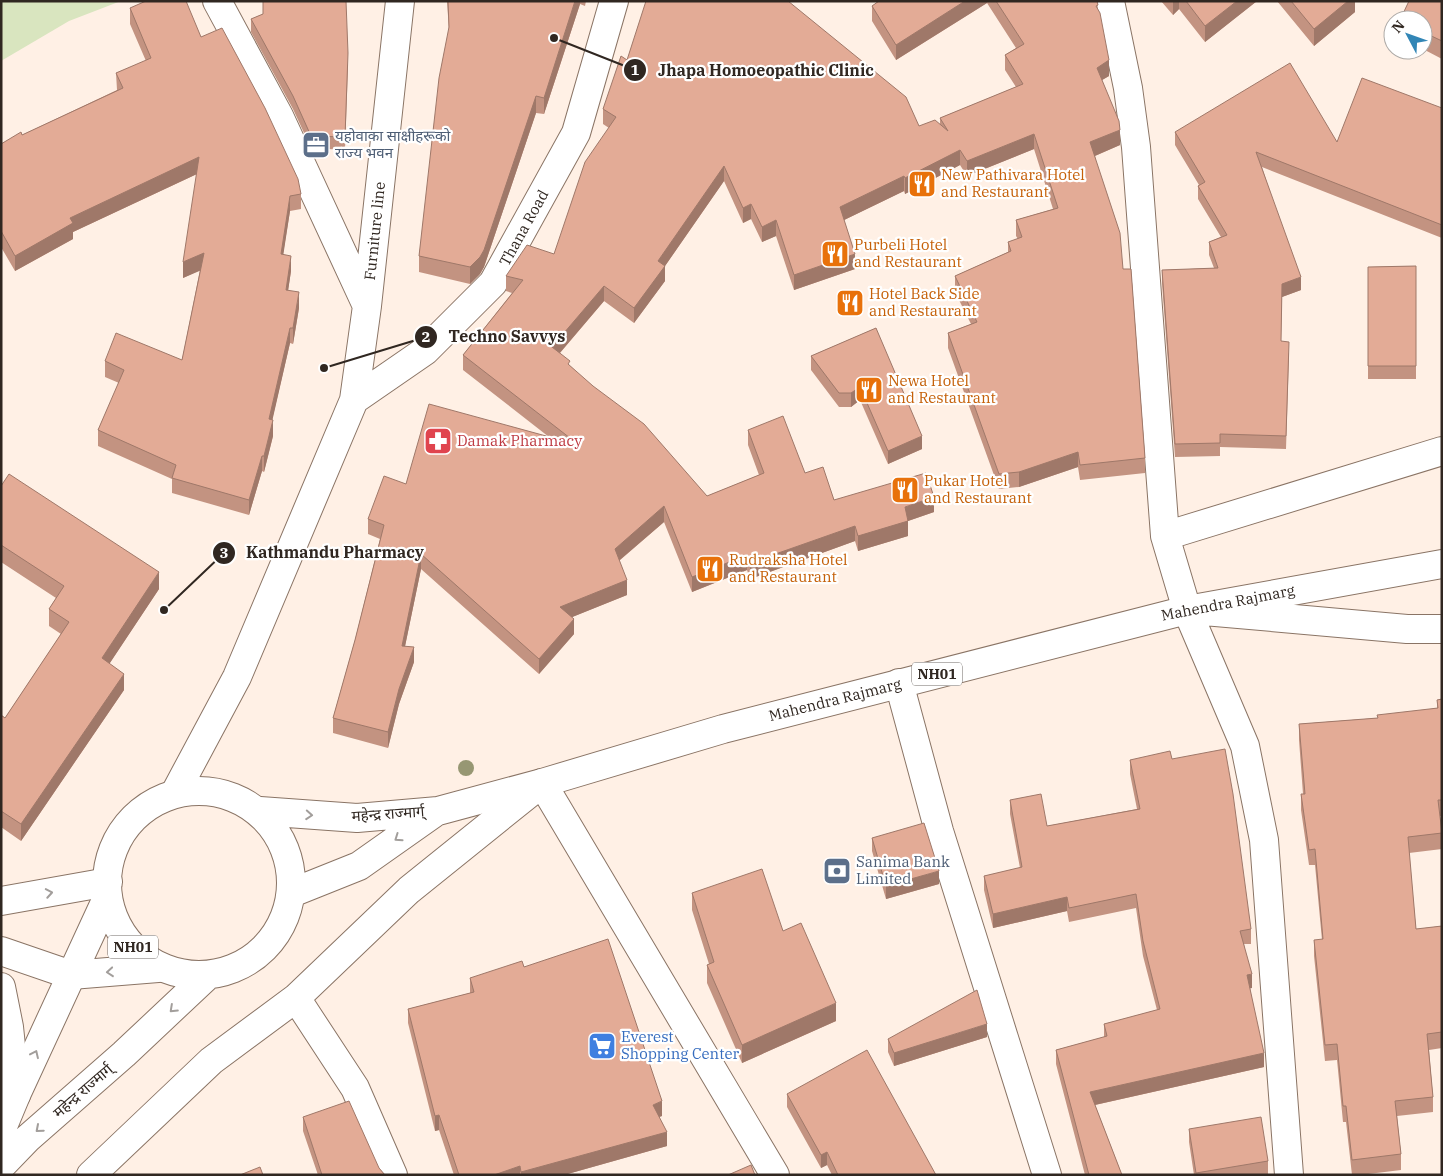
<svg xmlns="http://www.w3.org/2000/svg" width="1443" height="1176" font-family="'IBM Plex Serif','Noto Sans Devanagari',serif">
<rect width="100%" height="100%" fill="#fff0e5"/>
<path fill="#d9e5bf" d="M1 1H121L69 21 1 61Z"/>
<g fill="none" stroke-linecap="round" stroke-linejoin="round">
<defs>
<path id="minor" d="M217 1 279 116 367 306
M1110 1 1128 88 1136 147 1165 536 1187 610 1245 746 1264 840 1289 1175
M354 400 425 351 493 283 576 133 614 1
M1165 536 1442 451
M1204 611 1407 629H1442
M899 683 939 831 1047 1175
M175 793 237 677 354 400 367 306 400 1
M1 901 108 882
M1 951 71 975 158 968
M1 987 9 1027 16 1095
M296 998 355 1088 393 1175
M91 1175 211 1061 296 998 409 890 542 783 775 1175"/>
<path id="highway" d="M107 883a92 92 0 1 1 184 0a92 92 0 1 1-184 0Z
M260 811 357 818 438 811 542 783 723 729 1187 610 1442 564
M294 892 359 866 437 811
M1 1131 16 1095 107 898
M1 1166 27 1139 124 1054 208 975"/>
</defs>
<use href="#minor" stroke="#8a7465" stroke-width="30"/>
<use href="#highway" stroke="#8a7465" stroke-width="30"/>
<use href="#minor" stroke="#fff" stroke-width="28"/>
<use href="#highway" stroke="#fff" stroke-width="28"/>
</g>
<circle fill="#979773" cx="466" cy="768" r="8"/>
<path fill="#c39381" d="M447 1H586L585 6 580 4 544 114 536 113 484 267 480 274 470 284 419 272V256L449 31Z
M879 1H1097L1098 10 1109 76 1102 80 1120 145 1095 156 1145 458V473L1080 480 1078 467 1019 487 999 489 948 348V333L971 324 955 292V276L1008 252V242L1018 239 1016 236V220L1053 209 1034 149 967 176 960 165 905 194 904 191 844 220 855 269 794 290 776 236 762 242 751 219 743 223 724 181 665 266V281L634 323 604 301 560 353 570 366 707 496 759 475 748 445V430L805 473 834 500 934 512 908 521V536L858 551 855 541 750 579 747 570 692 592 664 522 619 561 627 595 572 617 574 634 539 674 421 569 405 646 414 662 399 704 388 748 333 733V718L355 640 380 539 368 534V519L406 484 549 437 463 370V355L512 293 506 291V276L554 254 609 128 603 124V109L627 60 919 126 940 124V118L1016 87 1005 70V55L1016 48 987 3 896 60 872 21V6Z
M1161 1H1257L1205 42 1179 9 1173 15Z
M1277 1H1355V12L1314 46Z
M1442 1V59L1423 49V20Z
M130 8 201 37 301 194V209L290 211 283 254 291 271 288 290 299 308 293 344 290 343 272 420 273 436 264 472 262 471 249 515 172 493V479L98 446V430L119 383 105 377V361L182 360 200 270 183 278 197 174 73 232V239L15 271 1 247V144L22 135 117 90 116 73 146 61 130 24Z
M263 14 348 65 345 150 311 148 293 109 251 32V19Z
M1442 108V238L1262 167 1301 290 1282 297 1281 341 1289 354 1286 449 1220 447V456L1175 457 1162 283V270L1214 268 1209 255V242L1221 237 1198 199V186L1199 185 1175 145V132L1337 142Z
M1416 266V379H1368V267Z
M876 328 922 449 888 464 860 400 851 407H839L811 370V356Z
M1 486 159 589 109 664 124 690 21 841 1 827V715L5 718 61 634 49 626V609L56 598 1 562Z
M1442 699V816H1440L1442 832V849L1409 853 1416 929 1442 926V1048L1429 1050 1433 1097V1112L1397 1116 1401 1154V1170L1360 1175H1352L1346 1122H1343L1337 1060 1325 1061 1314 956V940H1322L1315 865H1309L1301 810V794H1303L1299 740V724L1377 718 1437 708V700Z
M1172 759 1251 929V944H1244L1252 988H1250L1264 1067 1095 1105 1122 1175H1085L1056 1064V1050L1104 1037V1024L1157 1010 1143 956 1136 908 1069 922 1067 911 993 928 984 890V876L1020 868 1010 814V800L1047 826 1137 809 1130 774V760Z
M872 838 939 884 886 899 872 851Z
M692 893 783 931 836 1021 742 1063 707 983V965L709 964 692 910Z
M524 967 662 1116 659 1117 667 1146 564 1175H454L439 1130 435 1131 408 1023V1009L470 993V978Z
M987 1037 894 1066 888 1052V1039Z
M787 1094 936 1175H832L827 1165 821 1168 787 1107Z
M303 1117 379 1168 385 1175H318L303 1131Z
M1189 1129 1268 1161V1175H1194L1189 1142Z"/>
<path fill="#9f7869" d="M575 1H580V4L544 114V98Z
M965 1H987V3L896 60V45Z
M1173 1H1179V9L1173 15Z
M1237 1H1257L1205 42V26Z
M1348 1H1355V12L1314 46V29Z
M1109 60V76L1097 83V68Z
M536 96V113L484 267 480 274 470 284V267Z
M1120 130V145L1090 158V142Z
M1034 134V149L967 176V161Z
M960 150V165L905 194V178Z
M199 157V173L73 232V239L15 271V256L70 218Z
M724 166V181L665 266V281L634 323V308L658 261Z
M904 176V191L840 222V207Z
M290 196V211L281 270V254Z
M751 204V219L743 223V208Z
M776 220V236L762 242V227Z
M204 253V269L183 278V262Z
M855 254V269L794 290V275Z
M291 256V271L286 305V290Z
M1301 277V290L1282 297V284Z
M604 286V301L552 362V347Z
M299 292V308L293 344V328Z
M290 328V343L269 435V419Z
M860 387V400L851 407V393Z
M273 420V436L264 472V456Z
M922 436V449L888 464V451Z
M1078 452V467L1019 487V472Z
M262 456V471L249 515V500Z
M934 497V512L908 521V536L858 551V536L905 507Z
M664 506V522L615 564V549Z
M855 526V541L750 579V563Z
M421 554V569L402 661V646Z
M747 555V570L692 592V577Z
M159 572V589L102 675V658Z
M627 580V595L560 622V607Z
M574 619V634L539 674V659Z
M414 647V662L399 704 388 748V732L399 689Z
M124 674V690L21 841V824Z
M939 871V884L886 899V886Z
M1067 897V911L993 928V914Z
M1252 974V988L1247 989V975Z
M836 1003V1021L742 1063V1045Z
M987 1024V1037L894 1066V1053Z
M1264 1053V1067L1090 1106V1092Z
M662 1101V1116L653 1119V1105Z
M439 1115V1130L435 1131V1116Z
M667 1132V1146L564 1175H521V1172Z
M827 1152V1165L821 1168V1155Z
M520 1166V1175H494Z"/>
<path fill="#e3ab96" stroke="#9f7869" d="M146 1H186L201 37 222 28 265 108 298 179 301 194 290 196 281 254 291 256 286 290 299 292 293 328H290L269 419 273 420 264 456H262L249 500 172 478 176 465 98 430 124 370 105 361 116 333 182 360 204 253 183 262 199 157 70 218 73 223 15 256 1 231V144L21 132 22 135 123 88 116 73 151 58 130 8Z
M263 1H346L348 53 345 137 311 136 293 96 251 19 263 14Z
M448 1H575L544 98 536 96 484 250 480 257 470 267 419 256 439 78 449 27Z
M646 1H788L906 97 919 126 935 120 948 131 940 118 1023 84 1005 55 1024 44 996 1H1097L1098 5 1096 6 1100 13 1109 60 1097 68 1119 121 1120 130 1090 142 1120 233 1123 269H1131L1145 458 1080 465 1078 452 1019 472 999 474 948 333 977 322 955 276 1011 251 1008 242 1022 237 1016 220 1058 208 1034 134 967 161 960 150 905 178 904 176 840 207 855 254 794 275 776 220 762 227 751 204 743 208 724 166 658 261 665 266 634 308 604 286 552 347 570 361 568 364 593 386 644 424 707 496 764 473 748 430 783 416 805 473 823 467 834 500 926 473 934 497 905 507 908 521 858 536 855 526 750 563 747 555 692 577 664 506 615 549 627 580 560 607 574 619 539 659 421 554 402 646 414 647 399 689 388 732 333 718 355 640 384 525 368 519 384 476 406 484 429 404 579 445 463 355 523 280 506 276 527 245 554 254 585 162 616 117 603 109 621 56 627 60Z
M879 1H965L896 45 872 6Z
M1186 1H1237L1205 26Z
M1291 1H1348L1314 29Z
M1409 1H1442V41L1423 32V20H1400Z
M1290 63 1337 142 1362 78 1442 108V225L1256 152 1301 277 1282 284 1281 341 1289 342 1286 436 1220 434V443L1175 444 1162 270 1218 268 1209 242 1227 235 1198 186 1205 182 1175 132Z
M1416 266V366H1368V267Z
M876 328 922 436 888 451 860 387 851 393H839L811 356Z
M9 474 159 572 102 658 124 674 21 824 1 811V715L5 718 69 622 49 609 64 586 1 545V486Z
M1442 699V800H1438L1442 833 1408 837 1416 929 1442 926V1032L1427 1034 1433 1097 1395 1101 1401 1154 1352 1160 1346 1106H1343L1337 1044 1325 1045 1314 940 1323 939 1315 849 1309 850 1301 794H1305L1299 724 1378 718 1377 715 1438 708 1437 700Z
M1225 749 1233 794 1251 929 1240 931 1252 974 1247 975 1264 1053 1090 1092 1122 1175H1089L1056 1050 1107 1036 1104 1024 1160 1009 1143 941 1136 894 1069 908 1067 897 993 914 984 876 1022 867 1010 800 1041 794 1047 826 1140 809 1130 760 1170 751 1172 759Z
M924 823 939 871 886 886 872 838Z
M762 869 783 931 801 923 836 1003 742 1045 707 965 714 962 692 893Z
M608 939 662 1101 653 1105 667 1132 521 1172 520 1166 494 1175H459L439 1115 435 1116 408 1009 474 992 470 978 522 961 524 967Z
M977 990 987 1024 894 1053 888 1039Z
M867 1050 936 1175H838L827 1152 821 1155 787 1094Z
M349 1101 379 1168 385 1175H322L303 1117Z
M1261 1117 1268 1161 1196 1173 1189 1129Z
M751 1165 755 1175H728Z
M260 1167 263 1175H240Z"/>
<defs><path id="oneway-chevron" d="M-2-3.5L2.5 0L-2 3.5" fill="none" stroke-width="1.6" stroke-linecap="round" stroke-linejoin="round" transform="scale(1.25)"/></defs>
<g stroke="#a29e9b">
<use href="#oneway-chevron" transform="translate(309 815) rotate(4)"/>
<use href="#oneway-chevron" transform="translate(398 838) rotate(145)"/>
<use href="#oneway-chevron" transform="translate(49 893) rotate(-10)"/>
<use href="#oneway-chevron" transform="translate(110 972) rotate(175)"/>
<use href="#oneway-chevron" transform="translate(173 1009) rotate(137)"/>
<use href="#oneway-chevron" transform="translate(35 1054) rotate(-65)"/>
<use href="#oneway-chevron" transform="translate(39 1129) rotate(139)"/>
</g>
<defs>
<symbol id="office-square" viewBox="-11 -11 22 22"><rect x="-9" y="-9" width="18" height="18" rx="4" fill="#5c6f8a" stroke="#fff"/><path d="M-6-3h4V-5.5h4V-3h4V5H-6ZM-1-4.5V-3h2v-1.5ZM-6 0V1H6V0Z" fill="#fff"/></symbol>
<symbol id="restaurant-square" viewBox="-11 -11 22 22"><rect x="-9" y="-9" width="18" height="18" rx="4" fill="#e8710a" stroke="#fff"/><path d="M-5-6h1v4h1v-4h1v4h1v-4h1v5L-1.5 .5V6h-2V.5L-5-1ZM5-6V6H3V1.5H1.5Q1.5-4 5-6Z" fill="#fff"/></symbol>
<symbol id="pharmacy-square" viewBox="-11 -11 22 22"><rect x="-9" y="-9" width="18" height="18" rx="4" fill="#e0444e" stroke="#fff"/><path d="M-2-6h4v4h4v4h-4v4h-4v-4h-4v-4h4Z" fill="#fff"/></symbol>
<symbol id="bank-square" viewBox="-11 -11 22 22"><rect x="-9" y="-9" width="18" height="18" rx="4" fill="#5c6f8a" stroke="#fff"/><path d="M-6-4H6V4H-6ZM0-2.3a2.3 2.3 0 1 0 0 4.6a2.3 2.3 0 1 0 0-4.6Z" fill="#fff"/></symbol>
<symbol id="supermarket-square" viewBox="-11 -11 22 22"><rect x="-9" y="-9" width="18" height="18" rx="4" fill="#3f7fe0" stroke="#fff"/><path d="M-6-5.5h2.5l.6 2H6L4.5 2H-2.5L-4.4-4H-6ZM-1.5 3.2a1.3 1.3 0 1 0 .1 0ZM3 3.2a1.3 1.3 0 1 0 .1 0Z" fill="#fff"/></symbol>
</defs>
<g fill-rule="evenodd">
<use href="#office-square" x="300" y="129" width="32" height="32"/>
<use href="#restaurant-square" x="906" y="168" width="32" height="32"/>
<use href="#restaurant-square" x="819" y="238" width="32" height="32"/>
<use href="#restaurant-square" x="834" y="287" width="32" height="32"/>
<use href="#restaurant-square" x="853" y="374" width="32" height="32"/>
<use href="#pharmacy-square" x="422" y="425" width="32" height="32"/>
<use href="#restaurant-square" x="889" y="474" width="32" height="32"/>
<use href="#restaurant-square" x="694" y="553" width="32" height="32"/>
<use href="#bank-square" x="821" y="855" width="32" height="32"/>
<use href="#supermarket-square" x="586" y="1030" width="32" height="32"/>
</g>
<g text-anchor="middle" stroke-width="4.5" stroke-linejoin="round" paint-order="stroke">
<g fill="#fff" stroke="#6e6864" stroke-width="1">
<rect x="912" y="662.5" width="50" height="23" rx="4"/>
<rect x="108" y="935.5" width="50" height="23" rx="4"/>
</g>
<g font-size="14" font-weight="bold" fill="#302721">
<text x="937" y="679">NH01</text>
<text x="133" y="952">NH01</text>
</g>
<g font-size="15" fill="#4e5e75" stroke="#fff" text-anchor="start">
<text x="335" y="141">यहोवाका साक्षीहरूको<tspan x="335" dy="17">राज्य भवन</tspan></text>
<text x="856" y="867">Sanima Bank<tspan x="856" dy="17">Limited</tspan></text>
</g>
<g font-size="15" fill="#c56008" stroke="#fff" text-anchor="start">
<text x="941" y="180">New Pathivara Hotel<tspan x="941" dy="17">and Restaurant</tspan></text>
<text x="854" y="250">Purbeli Hotel<tspan x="854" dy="17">and Restaurant</tspan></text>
<text x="869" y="299">Hotel Back Side<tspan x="869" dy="17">and Restaurant</tspan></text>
<text x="888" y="386">Newa Hotel<tspan x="888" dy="17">and Restaurant</tspan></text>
<text x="924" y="486">Pukar Hotel<tspan x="924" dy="17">and Restaurant</tspan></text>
<text x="729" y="565">Rudraksha Hotel<tspan x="729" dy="17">and Restaurant</tspan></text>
</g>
<g font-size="15" fill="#302721" stroke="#fff">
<text transform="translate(524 228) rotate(-61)" y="5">Thana Road</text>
<text transform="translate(375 231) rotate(-84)" y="5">Furniture line</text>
<text transform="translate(1228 603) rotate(-11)" y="5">Mahendra Rajmarg</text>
<text transform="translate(835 700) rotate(-14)" y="5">Mahendra Rajmarg</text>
<text transform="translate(388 814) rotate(-4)" y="5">महेन्द्र राज्मार्ग्</text>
<text transform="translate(83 1091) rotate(-41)" y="5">महेन्द्र राज्मार्ग्</text>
</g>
<g font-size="15" fill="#be3a42" stroke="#fff" text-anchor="start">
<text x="457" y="446">Damak Pharmacy</text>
</g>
<g font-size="15" fill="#366cbe" stroke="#fff" text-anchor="start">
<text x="621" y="1042">Everest<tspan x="621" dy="17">Shopping Center</tspan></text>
</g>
</g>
<path fill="none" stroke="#302721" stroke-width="2" d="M554 38L635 70M324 368L426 337M164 610L224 553"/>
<g fill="#302721" stroke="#fff" stroke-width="2">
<circle cx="554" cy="38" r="5"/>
<circle cx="324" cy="368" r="5"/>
<circle cx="164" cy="610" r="5"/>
<circle cx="635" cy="70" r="12"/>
<circle cx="426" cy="337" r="12"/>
<circle cx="224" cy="553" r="12"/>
</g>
<g font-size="15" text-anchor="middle" font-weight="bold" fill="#fff">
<text x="635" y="75">1</text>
<text x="426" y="342">2</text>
<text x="224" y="558">3</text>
</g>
<g font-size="16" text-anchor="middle" font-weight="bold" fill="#302721" stroke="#fff" stroke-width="4.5" stroke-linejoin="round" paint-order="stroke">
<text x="766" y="76">Jhapa Homoeopathic Clinic</text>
<text x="507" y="342">Techno Savvys</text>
<text x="335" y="558">Kathmandu Pharmacy</text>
</g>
<rect width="1443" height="1176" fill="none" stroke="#302721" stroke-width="5"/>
<g transform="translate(1408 35) rotate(311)"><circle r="24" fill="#ffffff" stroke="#aca9a6"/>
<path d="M0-4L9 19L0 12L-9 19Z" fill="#3286b6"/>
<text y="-8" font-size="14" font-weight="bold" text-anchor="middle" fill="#302721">N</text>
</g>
</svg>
